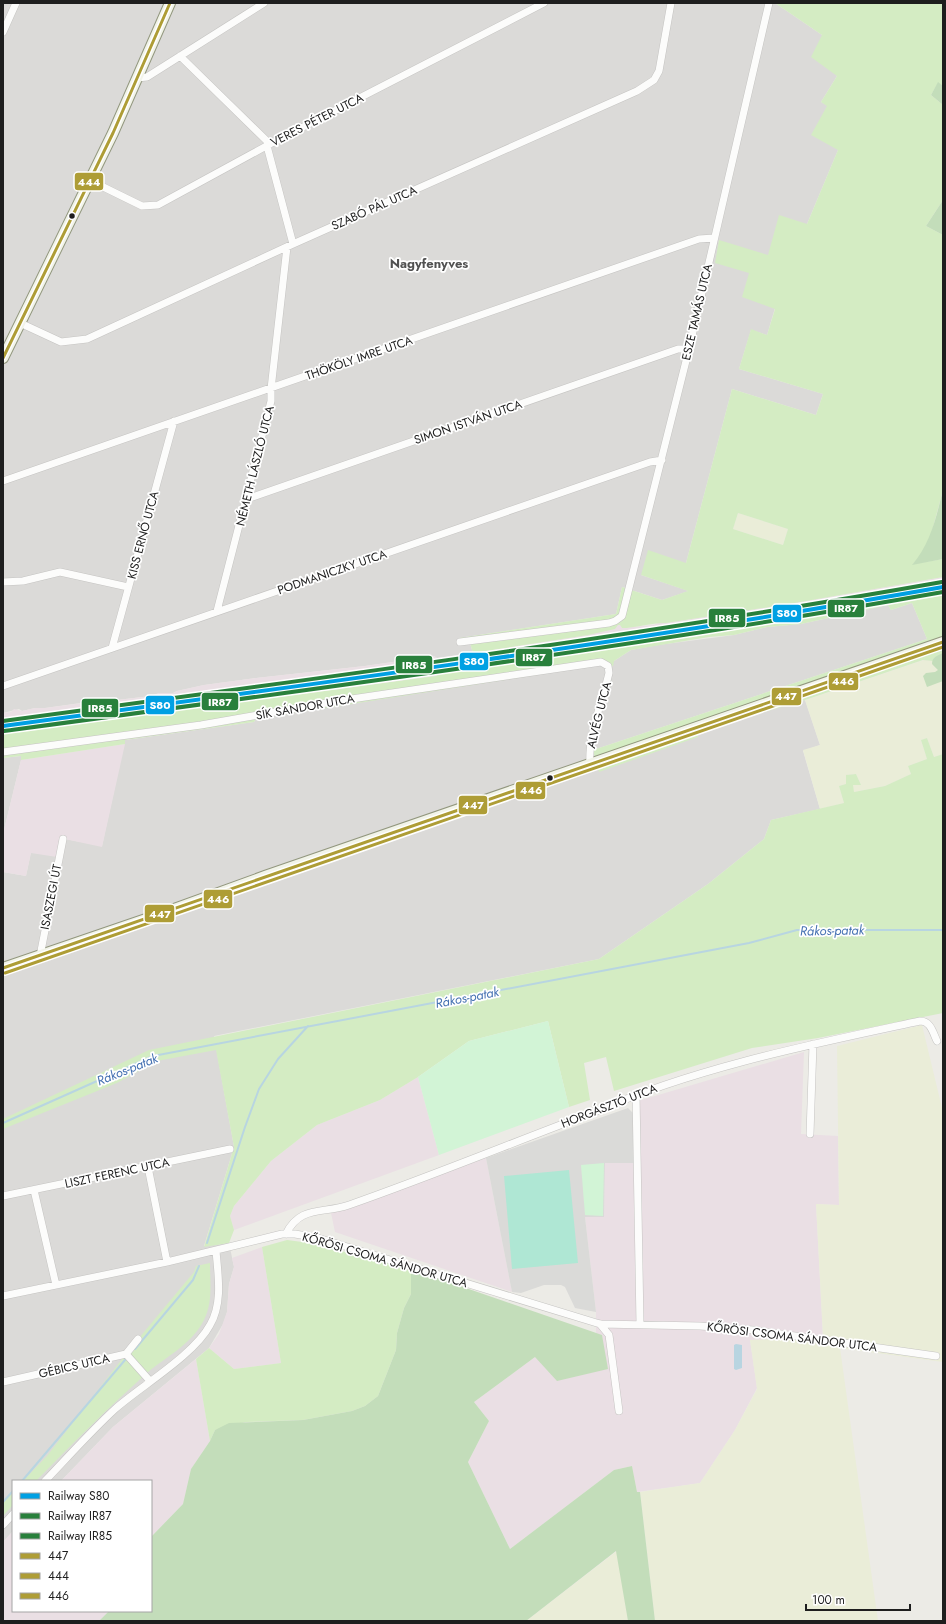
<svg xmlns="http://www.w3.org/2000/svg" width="946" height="1624" font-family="Jost,sans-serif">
<rect width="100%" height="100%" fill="#ecebe6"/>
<path fill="#dbdad8" d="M3 3H775L822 35 837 76 821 102 827 105 838 150 807 224 768 255 749 273 775 308 767 335 751 330 739 369 823 394 816 415 732 389 686 563 641 575 689 591 662 600 622 587 616 614 459 638 470 643 473 653 437 658 434 656 365 666 256 678 204 685 177 691 173 693H159L151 696 117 700 109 699 45 708H35L22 711 19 709 3 713Z
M912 603 927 639 593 750 698 737 696 732 805 700 820 745 803 751 820 809 771 820 764 839 708 884 599 959 214 1036 234 1147 204 1246 229 1243 234 1267 229 1284 227 1312 223 1324 209 1348 113 1427 61 1481H13V1531L3 1542V872L26 876 31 852 60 838 102 846 125 740 254 722 256 719 614 661 631 650 658 645 734 635 767 627 801 624 888 605 891 610Z
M21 756V760L3 834V758Z"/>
<path fill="#eadfe4" d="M943 577V591L872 606 734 627 648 638 622 647 621 644 551 654 493 665 441 671 436 676 350 688 180 710 176 707 166 709 161 712 150 713 144 711 97 719 93 718 46 724 39 727 35 726 3 730V713L11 712 14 709 22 711 35 708H45L113 699 117 700 151 696 159 693H173L177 691 204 685 256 678 365 666 434 656 437 658 588 635 617 625H620L622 628 654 625 660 622 666 623 789 604Z
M125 744 102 847 60 838 57 857 31 853 26 876 3 872V834L21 760Z
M804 1052 801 1134 838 1136 839 1205 816 1204 823 1337 750 1340 757 1388 735 1430 700 1483 637 1492 632 1466 614 1470 510 1549 468 1462 489 1421 474 1402 535 1357 602 1335 596 1333V1312L585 1217H604L605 1163H634L638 1101Z
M418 1077 439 1155 234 1230 230 1216 234 1206 271 1161 317 1125 380 1100Z
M486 1158 512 1292 335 1232 331 1213Z
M262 1247 281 1363 234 1369 209 1348 219 1334 227 1312 229 1284 234 1267 232 1258Z
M196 1359 210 1441 191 1469 183 1504 151 1537V1481H61L113 1427Z
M13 1531V1611H109L99 1621H3V1542Z"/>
<path fill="#dadad8" d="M628 1108 634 1114V1163H605L604 1217H585L596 1312 575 1308 565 1287 561 1285H544L521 1293 512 1292 486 1158Z"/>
<path fill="#eaedd8" d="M738 513 788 529 783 545 733 529Z
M924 660 943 662V754L934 757 927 738 921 740 927 759 908 766 911 774 885 786 854 792 852 785H861L856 774 846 775V784L839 786 844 803 820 809 803 750 820 745 805 700Z
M922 1025 943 1112V1362L840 1348 878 1621H655L640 1492 700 1483 735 1430 757 1389 750 1340 823 1337 816 1204 839 1205 837 1046Z
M617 1551 628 1621H526Z"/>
<path fill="#d4ecc3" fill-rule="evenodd" d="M775 3H943V86L938 83 931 95 943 105V200L926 226 943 235V490L931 535 923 553 913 564 943 559V577L789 604 666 623C656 622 635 628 622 628L620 625H618L615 629 588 635 473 653 470 643 459 644V638L616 614 622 587 662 600 688 591 641 575 648 550 686 563 732 389 816 415 823 394 739 369 751 329 767 335 775 309 742 297 749 273 715 263 719 240 768 255 779 215 807 224 838 150 811 135 827 106 821 102 837 76 811 57 822 35ZM738 513 788 529 783 545 733 529Z
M943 591V662L923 660 805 700 697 732 698 737 599 772 593 750 927 639 912 603 891 610 888 605 801 624 767 627 734 635 709 637 631 650 614 661 613 666H595L256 719 254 722 125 740V744L21 760V756L3 758V730L35 726C39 727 84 719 93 718L97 719 144 711C156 714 165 709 176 707L180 710 436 676 441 671 614 645 621 644 622 647 629 642 648 638 734 627 872 606Z
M927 738 934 757 943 754V1013L818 1038 752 1048 614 1091 606 1057 584 1063 590 1100 569 1107 548 1021 469 1041 418 1077 380 1100 317 1125 271 1161 234 1206 230 1216 234 1230 229 1243 204 1247 234 1147 216 1050 157 1061 117 1083 3 1129V1119L149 1050 599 959 708 884 764 839 771 820 844 803 839 786 846 784V775L856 774 861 785H853L854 792 885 786 911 774 908 766 927 759 921 740Z
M287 1240 310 1243 411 1269V1294L404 1308 397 1333 396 1350 378 1396 365 1406 352 1411 303 1420 246 1422 215 1430 210 1441 196 1359 209 1348 234 1369 281 1363 262 1247Z
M210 1263C210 1282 213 1302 204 1320 192 1344 167 1356 147 1373 109 1407 72 1444 36 1481H23L47 1456 129 1350 194 1272 196 1266Z
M13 1492V1505L3 1516V1503Z"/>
<path fill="#c3ddba" d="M938 82 943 86V105L931 95Z
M943 200V235L926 226Z
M943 490V559L912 565C931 543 936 517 943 490Z
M943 653V681L927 687 923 676 926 673 935 672 938 670 932 664C932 657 937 656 943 653Z
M411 1269 602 1335 608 1369 557 1381 535 1357 474 1402 489 1421 468 1462 510 1549 614 1470 632 1466 637 1492H640L655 1621H628L616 1551 526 1621H99L109 1611H151V1537L183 1504 191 1469 210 1441 215 1430 229 1423 303 1420 352 1411 365 1406 378 1396 396 1350 397 1333 404 1308 411 1294Z"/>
<path fill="#d2f4d6" d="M548 1021 569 1107 439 1155 418 1077 469 1041Z
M604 1163 603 1216 585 1215 581 1165Z"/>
<path fill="#afe7d4" d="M569 1170 578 1263 512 1269 504 1176Z"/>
<path fill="#b8d5e1" d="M736 1344 742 1345V1368L736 1370 734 1369V1345Z"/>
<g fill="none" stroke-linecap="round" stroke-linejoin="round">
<path stroke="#b8d5e1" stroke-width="2" d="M3 1123 153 1056 749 943 797 930H943
M207 1243 245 1127 259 1089 278 1059 308 1026
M135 1349 193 1280 199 1266
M22 1481 125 1360
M3 1502 13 1491"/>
<defs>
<path id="street" d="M3 32 16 3
M180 56 270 144
M137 78 147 77 264 3
M267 146 293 244
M89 180 142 206 158 205 270 144 544 3
M20 323 61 342 87 339 293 244 637 91 654 80 659 71 671 3
M3 481 699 239 714 238
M247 499 678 349H689
M3 582 23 581 60 572 128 587
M217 611 271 401V389L287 247
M460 642 609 623 615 621 622 616 689 349 769 3
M112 648 174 421
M3 686 650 462 662 460
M3 752 201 725 338 701 601 662 608 666 609 673C602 703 588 734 590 765
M40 956 63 839
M636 1094 640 1324
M810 1134 813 1044
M148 1167 167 1262
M34 1190 56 1285
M3 1196 230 1149
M286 1234C300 1205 323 1214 349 1205 432 1176 514 1142 597 1111 697 1067 813 1044 920 1021 931 1021 933 1033 937 1041
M3 1296 167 1262 282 1234H295L318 1238 600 1324 700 1326 753 1330 936 1356
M600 1324 609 1335 619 1411
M126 1354 150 1381
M3 1382 126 1354 138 1339
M45 1481C68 1457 90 1432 115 1409 141 1386 194 1355 210 1325 223 1303 218 1275 216 1251
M3 1525 13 1514"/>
<path id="secondary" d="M3 358 113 133 170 3
M3 968 152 917 265 876 943 642"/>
</defs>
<use href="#street" stroke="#c5c4c2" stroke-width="8"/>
<use href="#secondary" stroke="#92977e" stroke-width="12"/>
<use href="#street" stroke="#fcfcfb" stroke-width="7"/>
<use href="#secondary" stroke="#f2f4e9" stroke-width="10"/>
<defs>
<path id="bus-1" d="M3 968 943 642"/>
<path id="bus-2" d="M3 358 113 133 170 3"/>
<path id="bus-3" d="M5 973 943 647"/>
</defs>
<use href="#bus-1" stroke="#fff" stroke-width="6"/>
<use href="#bus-2" stroke="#fff" stroke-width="6"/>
<use href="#bus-3" stroke="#fff" stroke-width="6"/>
<use href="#bus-1" stroke="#ae9d36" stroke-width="3"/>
<use href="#bus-2" stroke="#ae9d36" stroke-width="3"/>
<use href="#bus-3" stroke="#ae9d36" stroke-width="3"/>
<defs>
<path id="rail-1" d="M3 726C317 684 631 642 943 587"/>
<path id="rail-2" d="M4 731C317 689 631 647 943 592"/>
<path id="rail-3" d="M3 721C317 679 630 637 942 582"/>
</defs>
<use href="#rail-1" stroke="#fff" stroke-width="7"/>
<use href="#rail-2" stroke="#fff" stroke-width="7"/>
<use href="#rail-3" stroke="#fff" stroke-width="7"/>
<use href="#rail-1" stroke="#00a0e3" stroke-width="4"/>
<use href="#rail-2" stroke="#29803c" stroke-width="4"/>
<use href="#rail-3" stroke="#29803c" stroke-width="4"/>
</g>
<g fill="#1e1e1e" stroke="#fff" stroke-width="1.5">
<circle cx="72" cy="216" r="3.5"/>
<circle cx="550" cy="778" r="3.5"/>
</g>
<g text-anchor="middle" stroke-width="3.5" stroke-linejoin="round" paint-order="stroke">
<g font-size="12" fill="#1e1e1e" stroke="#fff">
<text transform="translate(317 120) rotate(-27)" y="4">VERES PÉTER UTCA</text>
<text transform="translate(374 208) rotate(-24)" y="4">SZABÓ PÁL UTCA</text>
<text transform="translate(697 312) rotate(-77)" y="4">ESZE TAMÁS UTCA</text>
<text transform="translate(359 358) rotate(-19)" y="4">THÖKÖLY IMRE UTCA</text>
<text transform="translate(468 422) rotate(-19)" y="4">SIMON ISTVÁN UTCA</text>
<text transform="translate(255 466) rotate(-76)" y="4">NÉMETH LÁSZLÓ UTCA</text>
<text transform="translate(143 535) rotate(-75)" y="4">KISS ERNŐ UTCA</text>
<text transform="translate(332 572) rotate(-19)" y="4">PODMANICZKY UTCA</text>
<text transform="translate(305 707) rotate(-10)" y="4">SÍK SÁNDOR UTCA</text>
<text transform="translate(599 715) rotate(-76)" y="4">ALVÉG UTCA</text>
<text transform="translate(51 897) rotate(-79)" y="4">ISASZEGI ÚT</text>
<text transform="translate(609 1106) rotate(-21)" y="4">HORGÁSZTÓ UTCA</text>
<text transform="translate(117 1173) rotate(-12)" y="4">LISZT FERENC UTCA</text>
<text transform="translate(385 1260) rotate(16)" y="4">KŐRÖSI CSOMA SÁNDOR UTCA</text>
<text transform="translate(792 1337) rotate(7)" y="4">KŐRÖSI CSOMA SÁNDOR UTCA</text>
<text transform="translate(74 1366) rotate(-13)" y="4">GÉBICS UTCA</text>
</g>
<g font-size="13" font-weight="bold" fill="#515151" stroke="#fff">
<text x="429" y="268">Nagyfenyves</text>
</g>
<g font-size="13" font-style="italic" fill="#4571b2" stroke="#fff">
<text transform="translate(832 930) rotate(-1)" y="5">Rákos-patak</text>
<text transform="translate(467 997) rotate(-11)" y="5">Rákos-patak</text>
<text transform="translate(127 1069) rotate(-22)" y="5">Rákos-patak</text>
</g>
</g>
<g stroke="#fff" stroke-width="1.5">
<rect x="74" y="172" width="30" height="19" rx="4" fill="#ae9d36"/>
<rect x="827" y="599" width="38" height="19" rx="4" fill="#29803c"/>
<rect x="772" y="604" width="30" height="19" rx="4" fill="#00a0e3"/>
<rect x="708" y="608" width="38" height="20" rx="4" fill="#29803c"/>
<rect x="515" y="648" width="38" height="19" rx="4" fill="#29803c"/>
<rect x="459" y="652" width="30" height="19" rx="4" fill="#00a0e3"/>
<rect x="395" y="655" width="38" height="19" rx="4" fill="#29803c"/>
<rect x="828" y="672" width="31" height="19" rx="4" fill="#ae9d36"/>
<rect x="771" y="687" width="31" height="19" rx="4" fill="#ae9d36"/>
<rect x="201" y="692" width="38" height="19" rx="4" fill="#29803c"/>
<rect x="145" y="695" width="30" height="20" rx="4" fill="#00a0e3"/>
<rect x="81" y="698" width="38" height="20" rx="4" fill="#29803c"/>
<rect x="515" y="781" width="31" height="19" rx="4" fill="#ae9d36"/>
<rect x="458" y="795" width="30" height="20" rx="4" fill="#ae9d36"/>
<rect x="203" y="889" width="30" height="20" rx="4" fill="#ae9d36"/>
<rect x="144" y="904" width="31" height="19" rx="4" fill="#ae9d36"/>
</g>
<g font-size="11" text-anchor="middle" font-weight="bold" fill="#fff">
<text x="89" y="186">444</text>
<text x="846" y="612">IR87</text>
<text x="787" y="617">S80</text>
<text x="727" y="622">IR85</text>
<text x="534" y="661">IR87</text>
<text x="474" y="665">S80</text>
<text x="414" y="669">IR85</text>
<text x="843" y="685">446</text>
<text x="786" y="700">447</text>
<text x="220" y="706">IR87</text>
<text x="160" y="709">S80</text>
<text x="100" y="712">IR85</text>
<text x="531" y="794">446</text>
<text x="473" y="809">447</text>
<text x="218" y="903">446</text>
<text x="160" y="918">447</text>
</g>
<rect width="946" height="1624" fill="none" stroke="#1e1e1e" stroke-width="8"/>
<rect x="12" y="1480" width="140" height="132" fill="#ffffff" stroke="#a5a5a5"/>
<rect x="20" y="1493" width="20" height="6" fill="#00a0e3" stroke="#a5a5a5"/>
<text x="48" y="1500" font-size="12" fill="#1e1e1e">Railway S80</text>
<rect x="20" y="1513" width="20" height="6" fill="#29803c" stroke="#a5a5a5"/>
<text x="48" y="1520" font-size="12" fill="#1e1e1e">Railway IR87</text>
<rect x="20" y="1533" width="20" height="6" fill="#29803c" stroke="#a5a5a5"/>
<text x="48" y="1540" font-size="12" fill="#1e1e1e">Railway IR85</text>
<rect x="20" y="1553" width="20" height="6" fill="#ae9d36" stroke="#a5a5a5"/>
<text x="48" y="1560" font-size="12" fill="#1e1e1e">447</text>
<rect x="20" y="1573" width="20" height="6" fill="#ae9d36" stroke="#a5a5a5"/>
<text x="48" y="1580" font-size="12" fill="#1e1e1e">444</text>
<rect x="20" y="1593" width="20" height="6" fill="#ae9d36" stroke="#a5a5a5"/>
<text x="48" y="1600" font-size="12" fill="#1e1e1e">446</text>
<path d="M806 1604v6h104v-6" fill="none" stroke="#1e1e1e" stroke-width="2"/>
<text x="812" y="1604" font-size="12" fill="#1e1e1e" stroke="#ffffff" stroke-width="3" paint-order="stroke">100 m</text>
</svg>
